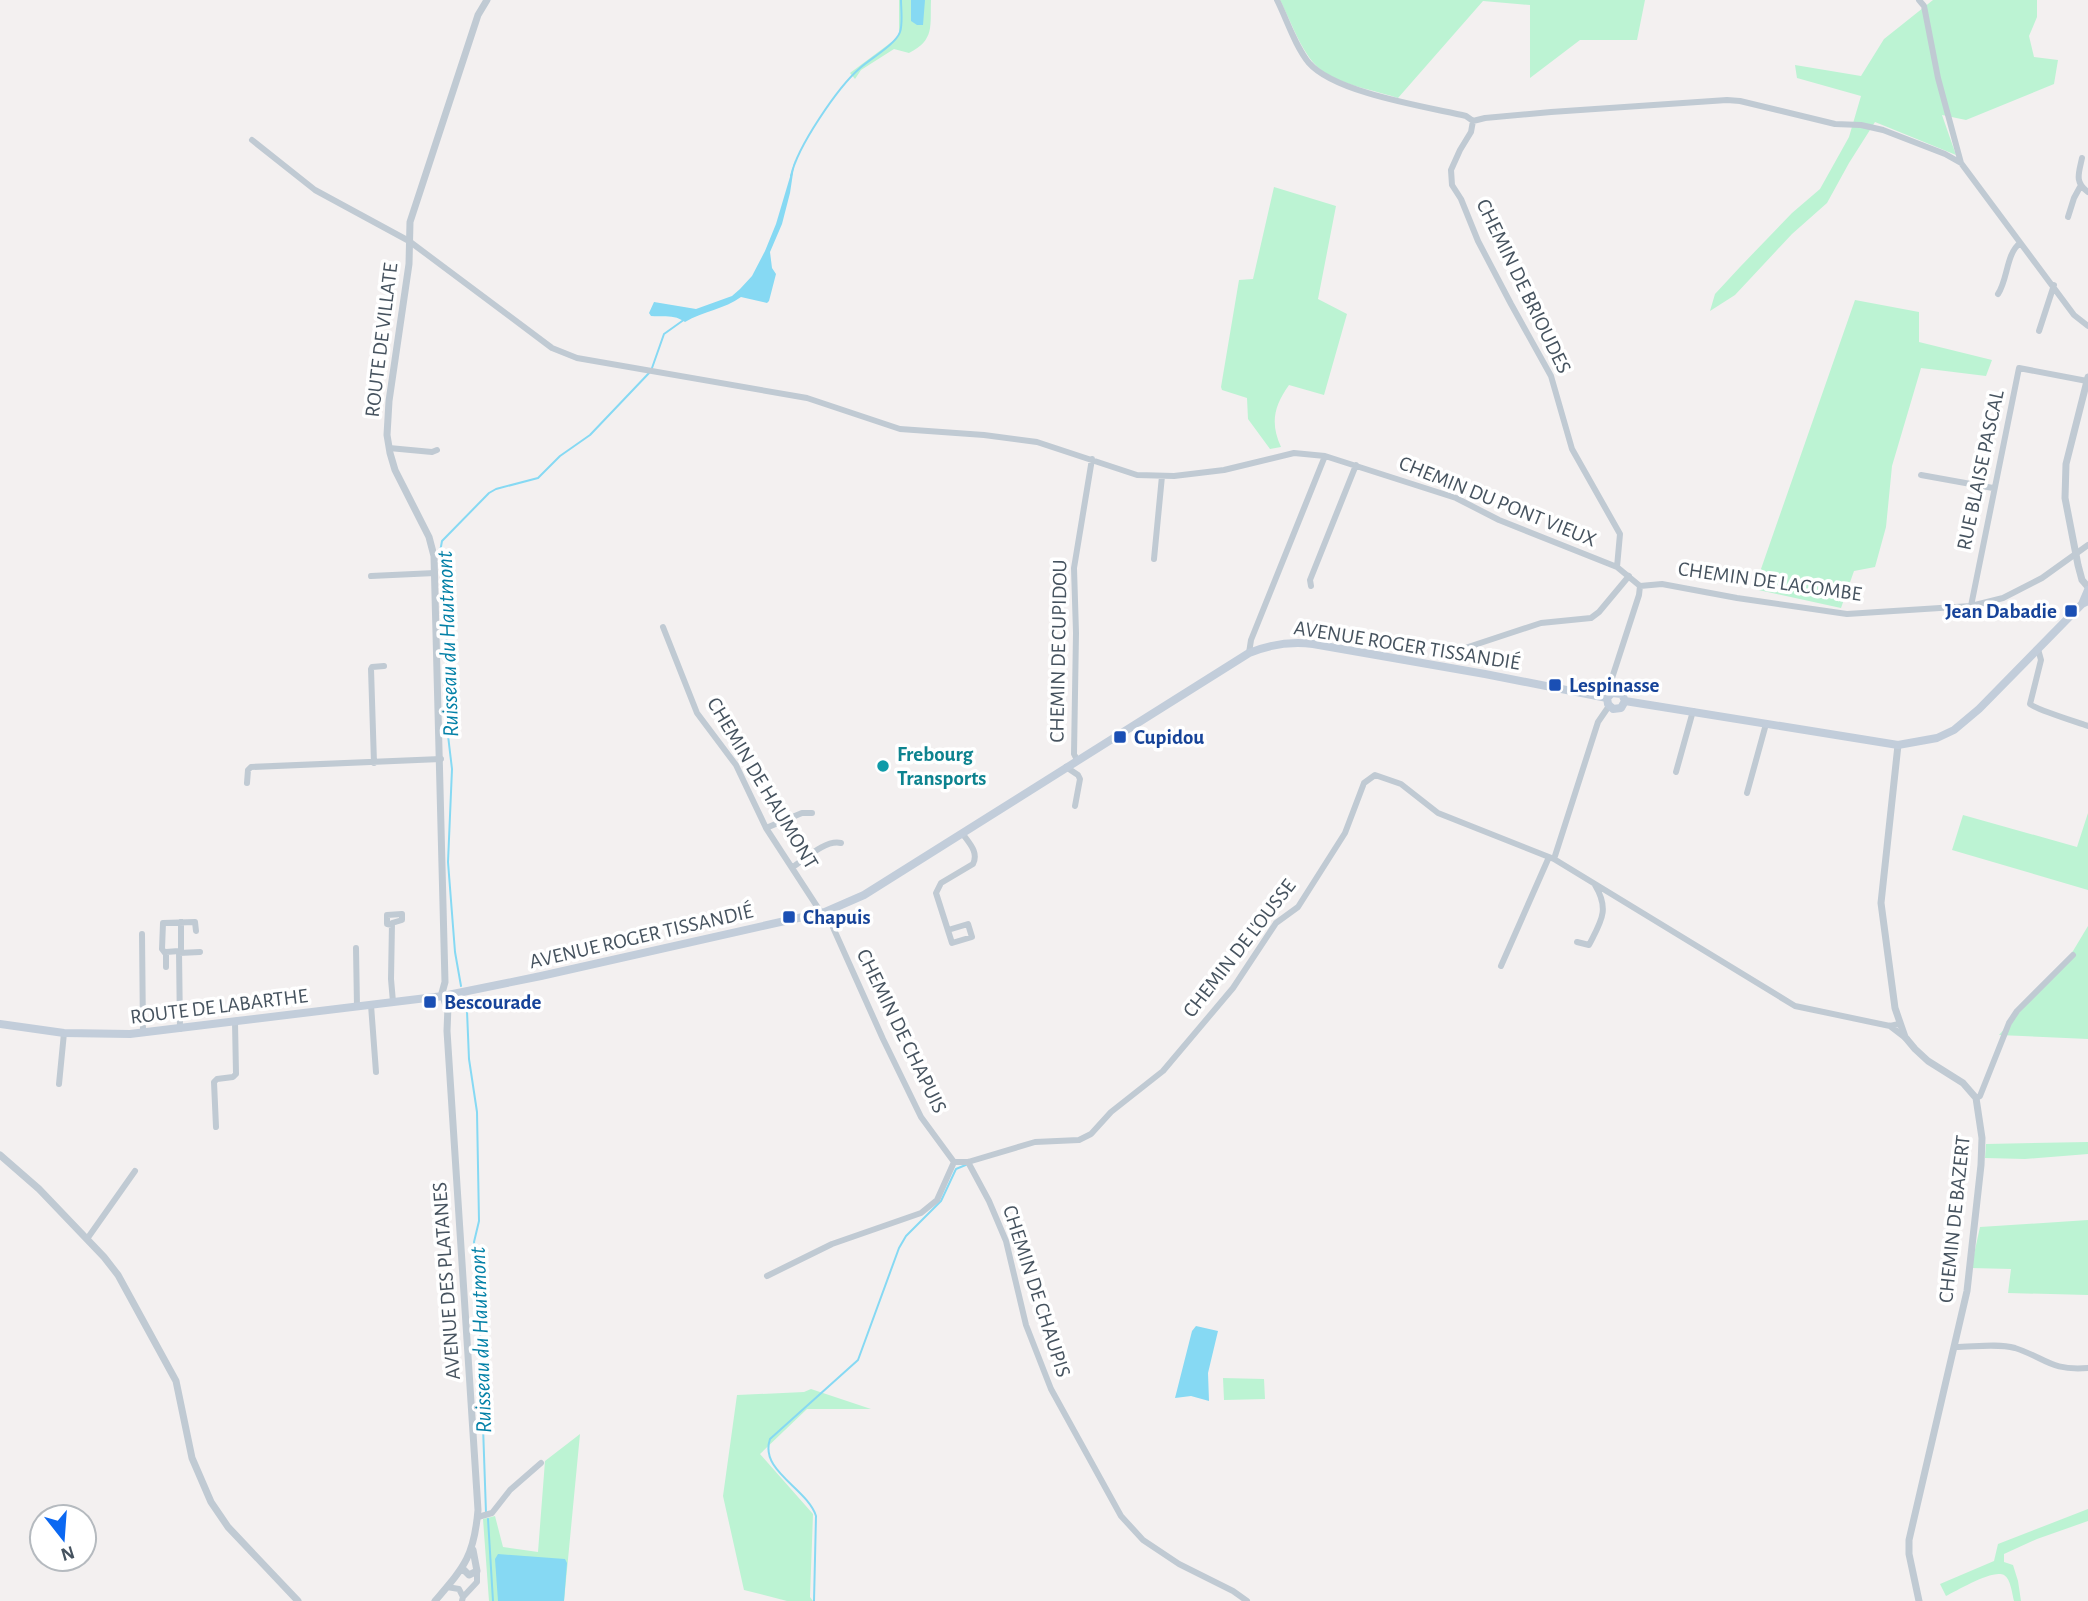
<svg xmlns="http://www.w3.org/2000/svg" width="2088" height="1601" font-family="'Alegreya Sans',sans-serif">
<rect width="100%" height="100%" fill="#f3f0f0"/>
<path fill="#bcf3d3" d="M899 0H931C930 26 935 40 909 53L894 49 861 70 855 79 850 73 893 41 899 34Z
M1280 0H1645L1637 40H1580L1530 78V5L1483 1 1398 98C1377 91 1351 87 1330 76 1304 63 1293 25 1280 0Z
M1933 0H2037V17L2029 36 2034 57 2058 60 2054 84 1966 120 1942 115 1956 155 1875 122 1849 163 1827 203 1792 234 1735 295 1710 311 1715 294 1740 267 1792 213 1820 189 1849 137 1861 96 1797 78 1795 65 1861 76 1884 39Z
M1274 187 1336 206 1318 299 1347 314 1324 395 1289 385C1274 406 1270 423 1281 447L1270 449 1248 419 1247 398 1222 390 1221 387 1239 280 1253 279Z
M1855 300 1919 312V342L1992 360 1986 376 1921 368 1892 466 1886 527 1875 567 1854 571 1841 608 1754 589Z
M2088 813V890L1952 850 1963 815 2077 847Z
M2088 926V1039L1999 1035 2070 956Z
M2088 1142V1154L2025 1159 1985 1158 1986 1144Z
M2088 1220V1295L2008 1293 2011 1269 1971 1268 1980 1227Z
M1223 1378 1264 1379 1265 1399 1224 1400Z
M811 1389 871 1409H807L760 1454 813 1514 810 1597 813 1601H787L744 1590 723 1496 737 1395 804 1392Z
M580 1434 564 1601H489L483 1519 495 1516 503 1547 538 1552 545 1461Z
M2088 1509V1521L2037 1539 2004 1554V1562L2013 1565 2018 1581 2021 1601H2014C2012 1594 2011 1579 2004 1575 1993 1569 1958 1590 1946 1596L1940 1584 1994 1561 1998 1544Z"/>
<path fill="#86d9f3" d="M911 0H925L923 25H917L911 21Z
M795 160 790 193 782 224 770 252 772 268 776 274 769 301 767 303 741 297C725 309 703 311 685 322 674 314 664 317 651 316L649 313 654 302 696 309 732 296 740 289 752 276 765 251 776 224Z
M1196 1326 1218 1331 1208 1373 1209 1401 1191 1396 1175 1398 1192 1331Z
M498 1554 565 1559 567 1563 564 1601H498L495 1559Z"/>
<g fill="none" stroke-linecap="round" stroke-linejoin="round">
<path stroke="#86d9f3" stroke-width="2" d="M791 176C797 147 838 87 860 68 870 59 896 44 900 32 903 24 901 9 901 0
M652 368 664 334 685 319
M461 986 455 952 448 862 452 769 447 727V647L440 552 442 541 489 493 496 489 538 478 560 456 590 435 650 372
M464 1000 467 1011 469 1059 477 1112 479 1221 474 1242 479 1273 481 1304 480 1339 486 1513
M488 1519 493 1601
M814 1601 816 1516C807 1488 759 1471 770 1439L858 1360 899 1248 906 1236 941 1201 956 1169 968 1164"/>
<path stroke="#c0cad3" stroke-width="6" d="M1277 0C1287 20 1295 46 1309 63 1335 93 1427 107 1466 116L1473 121 1471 132 1460 150 1451 170 1452 185 1461 199 1478 241 1511 304 1551 376 1572 449 1620 534 1617 567 1640 586 1639 595 1612 678 1615 692
M1919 0 1924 6 1938 78 1961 163
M1473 121 1485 118 1551 112 1727 100 1740 101 1835 124 1861 125 1883 130 1945 154 1961 163 2074 315 2088 326
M252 140 315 190 409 241 552 348 577 358 807 398 900 429 984 435 1037 442 1137 475 1174 476 1224 470 1294 453 1325 456 1456 498 1499 520 1617 567
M2082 158C2079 173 2074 182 2088 192
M2068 217 2074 198 2080 187
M1998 294C2008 279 2006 254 2020 243
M2039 331 2054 285
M389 448 432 452 437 450
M1921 475 1993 488
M1154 559 1162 476
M371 576 435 573
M1311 586 1310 580 1356 465
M1640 586 1662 584 1737 598 1847 614 1971 606 2003 598 2042 578 2088 545
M1971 606 2019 368 2087 381
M663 627 697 713 736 765 766 828 820 911 827 914 883 1039 921 1117 954 1162
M2038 649 2041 660 2030 704C2035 709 2077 722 2088 726
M1249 653 1251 640 1325 456
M1444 655 1541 623 1591 618 1599 612 1629 576
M1077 760 1074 754 1076 633 1074 568 1092 459
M374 763 371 669 372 667 384 666
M1066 767 1078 775 1080 779 1075 806
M1676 772 1693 711
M247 783 248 770 251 767 441 759
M1747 793 1766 724
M766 828 802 813H812
M1554 859 1598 722 1609 706
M793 867C805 859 826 839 841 843
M392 925 387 924V915L402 914V920L392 923 391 979 393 1002
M948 930 968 924 972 937 952 943 936 893 941 883 973 864C979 852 969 843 962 833
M142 934 143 1033
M1577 942 1589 945C1601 921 1610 910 1595 885
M356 948 357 1007
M179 951 181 950V922
M165 953 162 949 163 923 195 922 196 931
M179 953 200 952
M1501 966 1549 857
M166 967V952L179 951 180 1029
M371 1005 376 1072
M1890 1026 1907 1039
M59 1084 64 1033
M1976 1098 1980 1096 2009 1023 2017 1011 2073 955
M216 1127 214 1082 217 1079 233 1077 236 1074 235 1022
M954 1162H968L1035 1142 1079 1140 1091 1134 1111 1112 1163 1071 1233 988 1276 923 1298 907 1345 833 1364 783 1375 775 1401 784 1438 813 1554 859 1795 1006 1890 1026 1899 1024
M968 1162 989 1201 1006 1241 1026 1325 1051 1389 1121 1516 1143 1540 1179 1564 1233 1591 1247 1601
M87 1239 135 1171
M767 1276 832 1244 921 1213 937 1200 954 1162
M1955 1347C1974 1347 1997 1343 2015 1348 2046 1358 2050 1371 2088 1368
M478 1517 492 1513 510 1490 541 1463
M447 1587 459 1589 463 1597
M462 1601 463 1597 477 1582V1572"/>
<path stroke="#c0cad3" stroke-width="7" d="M2088 377 2066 464 2065 498 2078 565 2082 580 2088 587
M1898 745 1881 903 1895 1008 1905 1037 1915 1049 1928 1061 1963 1083 1976 1098 1982 1138 1981 1165 1967 1291 1909 1540V1554L1919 1601
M447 1009 442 993 445 982 434 556 429 537 395 470 390 453 387 435 389 401 409 264 410 222 478 15 487 0
M0 1155 39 1189 104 1257 118 1275 176 1381 192 1458 211 1502 228 1527 298 1601
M463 1569 469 1575 477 1571 473 1550
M435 1601C464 1567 474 1557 478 1510L447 1031 448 1006"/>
<path stroke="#c2cdda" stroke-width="8" d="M2082 604 2088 590
M1607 698 1608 704 1613 709 1621 708 1625 701
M1607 698 1612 693 1622 694 1625 701
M1625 701 1898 745 1937 738 1954 730 1979 709 2082 604 2088 601
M0 1024 64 1033 130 1034 443 996 541 976 825 912 864 895 1249 653C1271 644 1290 641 1313 644L1485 674 1607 698"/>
</g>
<g fill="#1a4fb4" stroke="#fff" stroke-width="2.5">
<rect x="2064" y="604" width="14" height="14" rx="3.5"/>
<rect x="1548" y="678" width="14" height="14" rx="3.5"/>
<rect x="1113" y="730" width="14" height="14" rx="3.5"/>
<rect x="782" y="910" width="14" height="14" rx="3.5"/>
<rect x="423" y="995" width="14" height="14" rx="3.5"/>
</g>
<circle fill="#0f9aa8" stroke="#fff" stroke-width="2.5" cx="883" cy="766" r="7"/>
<g text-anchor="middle" stroke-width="7" stroke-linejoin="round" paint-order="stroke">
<g font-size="21" fill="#46535f" stroke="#fff">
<text transform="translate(1524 286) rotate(64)" y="7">CHEMIN DE BRIOUDES</text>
<text transform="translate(381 340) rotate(-83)" y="7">ROUTE DE VILLATE</text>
<text transform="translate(1980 470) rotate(-78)" y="7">RUE BLAISE PASCAL</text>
<text transform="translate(1498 501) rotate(22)" y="7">CHEMIN DU PONT VIEUX</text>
<text transform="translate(1770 581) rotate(8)" y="7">CHEMIN DE LACOMBE</text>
<text transform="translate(1407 645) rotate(9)" y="7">AVENUE ROGER TISSANDIÉ</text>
<text transform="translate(1058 651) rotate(-89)" y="7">CHEMIN DE CUPIDOU</text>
<text transform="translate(763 783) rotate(59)" y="7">CHEMIN DE HAUMONT</text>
<text transform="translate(641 936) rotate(-13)" y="7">AVENUE ROGER TISSANDIÉ</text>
<text transform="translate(1239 948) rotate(-52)" y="7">CHEMIN DE L'OUSSE</text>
<text transform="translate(219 1006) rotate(-7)" y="7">ROUTE DE LABARTHE</text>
<text transform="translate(902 1031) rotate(64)" y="7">CHEMIN DE CHAPUIS</text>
<text transform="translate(1954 1219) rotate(-84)" y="7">CHEMIN DE BAZERT</text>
<text transform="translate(446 1281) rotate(-94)" y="7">AVENUE DES PLATANES</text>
<text transform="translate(1037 1291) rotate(72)" y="7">CHEMIN DE CHAUPIS</text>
</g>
<g font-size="21" font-weight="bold" fill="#164399" stroke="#fff" text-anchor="start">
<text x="2057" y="618" text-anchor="end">Jean Dabadie</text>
<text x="1569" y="692">Lespinasse</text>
<text x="1134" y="744">Cupidou</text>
<text x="803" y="924">Chapuis</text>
<text x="444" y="1009">Bescourade</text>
</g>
<g font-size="21" font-weight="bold" fill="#0d838f" stroke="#fff" text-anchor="start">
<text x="897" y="761">Frebourg<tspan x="897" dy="24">Transports</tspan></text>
</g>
<g font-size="23" font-style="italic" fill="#0380a7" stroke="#fff">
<text transform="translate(447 644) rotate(-92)" y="8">Ruisseau du Hautmont</text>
<text transform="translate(480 1340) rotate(-92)" y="8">Ruisseau du Hautmont</text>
</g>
</g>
<g transform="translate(63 1538) rotate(163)"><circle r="33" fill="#ffffff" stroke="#b5babf" stroke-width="2"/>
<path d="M0-5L12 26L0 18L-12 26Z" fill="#0b68f2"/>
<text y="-10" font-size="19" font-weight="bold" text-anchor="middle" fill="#46535f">N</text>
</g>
</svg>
